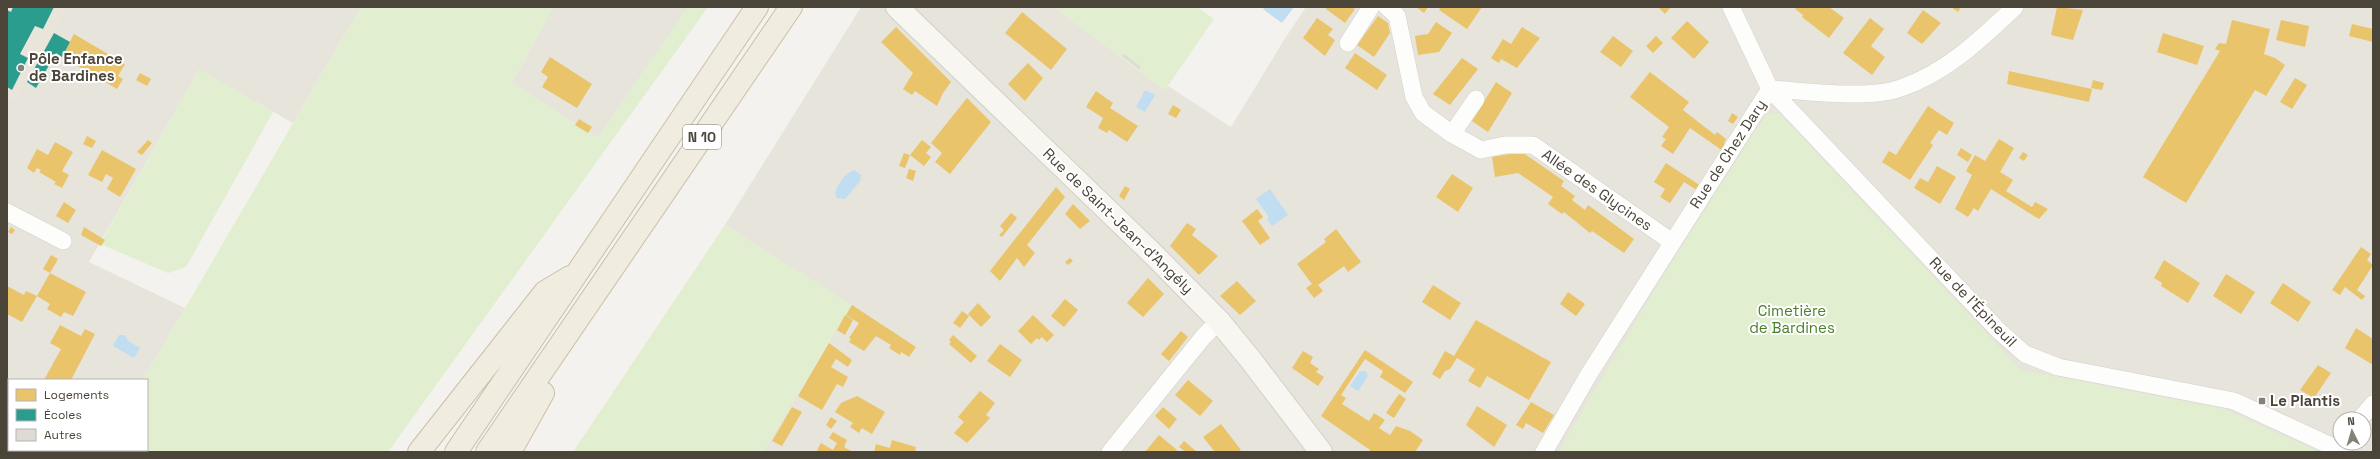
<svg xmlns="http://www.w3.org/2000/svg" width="2380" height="459" font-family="'Space Grotesk',sans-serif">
<rect width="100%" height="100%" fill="#f4f2ee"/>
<path fill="#e7e4dc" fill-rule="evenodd" d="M7 7H361L293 123 199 70 89 262 185 308 143 380H9V450H103L102 452H7Z
M553 7H688L598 138 512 83Z
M861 7H1054L1165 90 1168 86 1231 127 1284 40 1306 7H2373V452H763L851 305 725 225ZM2340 419H2364V443H2340Z"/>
<path fill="#eae5da" d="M7 7H67L15 103 7 98Z"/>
<path fill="#e1eecf" d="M361 7H553L512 83 598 138 688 7H708L388 452H102L103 450H147V380H143Z
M1054 7H1197L1214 19 1165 90Z
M199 70 273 112 186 267 168 273 100 244Z
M1766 114H1780L2021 370 2224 409 2319 452H1558L1657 286Z
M725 225 852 305 763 452H573Z"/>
<path fill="#c0ddf1" d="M1265 7H1294L1282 23 1263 9Z
M1145 90 1155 95 1145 112 1136 107Z
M854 170 861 175 860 181 845 199 837 198 835 193C838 184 845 173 854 170Z
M1270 189 1288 215 1272 226 1267 219 1269 217 1256 199Z
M119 335H125L128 341 140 348 134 358 113 346Z
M1360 371H1366L1368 376 1358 391 1350 386Z"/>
<path fill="#e9c46a" d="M1327 7H1352L1355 9 1345 23 1326 9Z
M1416 7H1428L1424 13Z
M1441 7H1482L1467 29 1439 10Z
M1658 7H1671L1665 14Z
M1797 7H1829L1844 18 1829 38 1802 17 1803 15 1795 9Z
M1951 7H1961L1958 12Z
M2057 7 2083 10 2073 40 2051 35Z
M1923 10 1941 23 1922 44 1907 33Z
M1022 12 1067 49 1051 70 1005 33Z
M1378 16 1388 23 1390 33 1374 57 1357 45Z
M1317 18 1333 29 1328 35 1335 40 1325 56 1303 38Z
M1870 18 1884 29 1871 46 1885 57 1872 75 1843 53Z
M2232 20 2270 29 2264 54 2275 58 2285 65 2266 96 2255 90 2186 203 2143 177 2220 51 2215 49 2219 43 2226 44Z
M2281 20 2309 26 2305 47 2276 40Z
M1687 21 1709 42 1694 59 1671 38Z
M1436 22 1452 33 1439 52 1418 55 1415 36 1428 34Z
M2352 24 2373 29V42L2349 36Z
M896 27 951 82 943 93 937 106 915 91 912 95 903 89 913 73 881 42Z
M1522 27 1540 38 1517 68 1501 59 1499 63 1491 58 1503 39 1511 44Z
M2163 33 2204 46 2197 65 2157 52Z
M74 34 125 64 118 76 123 79 117 89 62 57Z
M1613 36 1633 51 1621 67 1600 52Z
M1656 36 1663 43 1653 53 1646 46Z
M1355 53 1387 75 1377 90 1345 68Z
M550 57 592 84 577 108 542 87 548 77 541 72Z
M1462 58 1478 69 1450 105 1433 94Z
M1028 63 1043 78 1025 101 1008 84Z
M2009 71 2092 89 2089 102 2007 84Z
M1650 72 1689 102 1683 110 1715 135 1717 132 1726 139 1724 143 1727 145 1723 151 1690 128 1673 154 1661 146 1666 139 1662 137 1669 127 1630 97Z
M140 73 151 79 147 86 136 80Z
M2295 78 2307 85 2292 109 2280 102Z
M2093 80 2104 83 2102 90 2091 88Z
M1496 82 1512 93 1488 132 1472 121Z
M1096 91 1113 103 1110 108 1138 126 1127 142 1109 130 1107 133 1098 128 1103 118 1086 107Z
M967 98 991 122 950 174 935 162 942 153 931 143Z
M1173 105 1181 110 1176 118 1168 114Z
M1928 106 1954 123 1947 135 1939 130 1930 143 1933 145 1910 180 1882 162 1889 151 1896 155Z
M1732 113 1738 117 1733 124 1728 121Z
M579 119 592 127 588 133 575 125Z
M87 136 96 141 92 148 83 144Z
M1999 139 2014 148 2000 172 2013 180 2006 191 2032 207 2035 202 2048 209 2039 219 1991 189 1978 211 1974 208 1968 217 1955 209 1972 175 1966 171 1975 155 1985 161Z
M148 140 152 143 142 155 137 152Z
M922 140 931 147 926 153 931 157 924 166 910 155Z
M55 142 73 152 62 171 69 175 62 188 54 184 56 182 39 172 41 170 37 168 34 173 27 168 37 149 48 155Z
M1961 148 1972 155 1968 162 1957 155Z
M102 150 136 169 120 197 107 189 113 178 106 174 102 182 88 175Z
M1522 152 1564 181 1561 186 1575 196 1572 200 1585 210 1588 205 1634 239 1624 253 1592 231 1590 233 1564 212 1562 214 1548 204 1553 197 1518 173 1495 177 1492 157Z
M2023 152 2028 155 2024 161 2019 158Z
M904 153 910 155 905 168 899 166Z
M1666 163 1701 186 1698 191 1684 182 1670 203 1660 197 1665 189 1654 182Z
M1937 166 1956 177 1940 204 1914 188 1920 178 1928 182Z
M909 169 916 171 913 181 906 178Z
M1452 174 1473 188 1458 212 1436 197Z
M1125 186 1130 189 1124 200 1119 196Z
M1056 187 1065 197 1027 245 1035 253 1024 267 1017 258 1000 281 990 271Z
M64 202 76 210 68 223 56 216Z
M1073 204 1090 221 1080 229 1065 214Z
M1257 209 1263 217 1258 221 1270 238 1260 245 1242 221Z
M1011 213 1017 218 1002 237 999 235 1004 230 1000 226Z
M1187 223 1196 229 1192 235 1218 256 1199 275 1170 246Z
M11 227 15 230 12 234 8 232Z
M84 227 105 240 101 246 81 235Z
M1336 229 1361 262 1348 272 1344 266 1318 285 1323 291 1314 298 1306 288 1312 284 1297 264 1326 242 1324 239Z
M2361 247 2371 254 2367 260 2373 265 2357 290 2365 296 2362 300 2345 287 2340 295 2332 290Z
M51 255 58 259 50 273 86 292 73 316 64 312 61 317 47 309 50 304 37 296 50 273 43 269Z
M1070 258 1073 261 1068 265 1065 262Z
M2164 260 2200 283 2188 303 2161 286 2162 283 2154 278Z
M2226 274 2255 292 2241 314 2213 296Z
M1148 278 1164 294 1143 317 1127 303Z
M1237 281 1256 301 1240 315 1220 296Z
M2283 283 2311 302 2298 322 2270 303Z
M1433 285 1461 303 1450 320 1422 302Z
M7 286 24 295 26 291 37 296 22 322 7 314Z
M1568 292 1585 304 1576 316 1560 304Z
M1065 299 1078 310 1064 327 1051 316Z
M978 303 991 317 981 327 968 314Z
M852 305 916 347 909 357 901 352 900 355 889 348 891 345 876 336 864 351 849 342 851 339 849 338 859 323 846 315Z
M962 311 969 316 960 328 953 323Z
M845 315 853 320 845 335 837 330Z
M1033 315 1054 335 1047 342 1042 337 1039 340 1037 338 1031 344 1018 331Z
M1476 320 1551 362 1529 400 1487 376 1480 388 1468 381 1475 369 1457 358 1450 369 1445 371 1440 379 1432 374 1445 351 1454 356Z
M60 325 81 336 85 329 95 334 71 380H44L61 349 50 343Z
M2356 328 2373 339V365L2345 348Z
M1181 331 1188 337 1169 361 1161 354Z
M953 335 977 356 971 363 949 344 951 342 949 340Z
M829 343 852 360 848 367 836 359 831 367 848 377 843 387 837 384 822 410 798 396Z
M1000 344 1022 360 1010 377 987 361Z
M1365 350 1413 382 1405 393 1380 377 1383 371 1365 359 1341 395 1346 398 1342 404 1369 421 1374 413 1385 420 1379 428 1390 435 1396 426 1410 431 1423 440 1415 452H1369L1370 450 1321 416Z
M1303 351 1313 357 1310 363 1319 369 1316 372 1324 377 1318 386 1292 368Z
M2318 365 2331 373 2314 398 2300 390Z
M1188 380 1213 401 1200 416 1175 395Z
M980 391 995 403 986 415 990 418 967 443 954 433 964 422 958 417Z
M1399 394 1406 399 1394 418 1386 413Z
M857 396 885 412 872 434 862 428 859 433 850 427 853 423 835 412 841 403Z
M1531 402 1554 415 1543 433 1526 423 1523 429 1516 425Z
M1477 406 1507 425 1494 447 1466 425Z
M792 407 802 412 782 446 772 441Z
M1163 407 1177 419 1169 429 1155 416Z
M831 417 837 421 831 429 826 425Z
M1221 424 1241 450 1238 452H1215L1203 437Z
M833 432 847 440 844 447 853 452H821L817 450 821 443 833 450 837 443 829 438Z
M1159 435 1177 450 1176 452H1145Z
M892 440 916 447 915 452H874L876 444 890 448Z
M1184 441 1190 446 1197 452H1186L1179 447Z"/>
<path fill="#2a9d8f" d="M13 7H54L43 29 35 26 20 54 28 58 12 90 7 87V10L11 12Z
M54 33 70 42 62 57 56 53 36 88 27 82Z"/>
<path fill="#dedbd6" d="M1124 54 1141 67 1139 69 1122 56Z"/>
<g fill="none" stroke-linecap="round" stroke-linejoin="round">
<defs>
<path id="minor" d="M1387 7 1397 16 1414 97 1423 113 1452 134 1481 150 1505 145H1533L1672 242
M1731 7 1770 89 1999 331 2025 354 2058 367 2234 401 2344 452
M1348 43 1371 7
M1770 89C1806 91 1868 100 1901 88 1947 72 1981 39 2015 7
M1452 134 1476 99
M7 212 63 241
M2360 419 2373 404
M1110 452 1204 336 1219 321
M1544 452 1589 374 1770 89"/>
<path id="secondary" d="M897 7 1155 256 1219 321 1250 359 1321 452"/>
<path id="trunk" d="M419 452 545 292 570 277
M456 452 757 7
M487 452 791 7
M510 452 543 393"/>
</defs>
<use href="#minor" stroke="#d2d0cb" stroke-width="18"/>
<use href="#secondary" stroke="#d3cfc5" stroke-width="24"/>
<use href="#trunk" stroke="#ccbfa9" stroke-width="24"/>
<use href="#minor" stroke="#fdfdfc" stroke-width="17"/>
<use href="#secondary" stroke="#f7f6f1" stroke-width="22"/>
<use href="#trunk" stroke="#f0ece0" stroke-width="22"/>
</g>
<g fill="#868178" stroke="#fff" stroke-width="1.5">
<circle cx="21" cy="68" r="4"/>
<rect x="2258" y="397" width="8" height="8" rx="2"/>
</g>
<g text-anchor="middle" stroke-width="4" stroke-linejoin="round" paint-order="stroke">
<rect fill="#fff" stroke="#817c74" stroke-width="1" x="683" y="125" width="38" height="24" rx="3"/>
<g font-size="14" font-weight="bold" fill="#4b4439">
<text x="702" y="142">N 10</text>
</g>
<g font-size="15" font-weight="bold" fill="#4b4439" stroke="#fff" text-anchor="start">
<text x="29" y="64">Pôle Enfance<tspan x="29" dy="17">de Bardines</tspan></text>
<text x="2270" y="406">Le Plantis</text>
</g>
<g font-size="15" fill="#4b4439" stroke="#fff">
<text transform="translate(1728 154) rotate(-57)" y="5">Rue de Chez Dary</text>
<text transform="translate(1597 190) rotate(35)" y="5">Allée des Glycines</text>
<text transform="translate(1118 221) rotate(44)" y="5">Rue de Saint-Jean-d'Angély</text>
<text transform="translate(1973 302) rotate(46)" y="5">Rue de l'Épineuil</text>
</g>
<g font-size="15" fill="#4a7f2a" stroke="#fff">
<text x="1792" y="316">Cimetière<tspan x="1792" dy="17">de Bardines</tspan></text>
</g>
</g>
<rect width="2380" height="459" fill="none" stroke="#4b4439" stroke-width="16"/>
<rect x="8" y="379" width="140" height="72" fill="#ffffff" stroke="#b7b4b0"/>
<rect x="16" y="389" width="20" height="12" fill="#e9c46a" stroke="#b7b4b0"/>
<text x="44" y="399" font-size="12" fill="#4b4439">Logements</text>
<rect x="16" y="409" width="20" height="12" fill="#2a9d8f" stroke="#b7b4b0"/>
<text x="44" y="419" font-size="12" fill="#4b4439">Écoles</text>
<rect x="16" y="429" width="20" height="12" fill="#dedbd6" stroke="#b7b4b0"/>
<text x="44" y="439" font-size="12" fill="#4b4439">Autres</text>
<g transform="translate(2352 431) rotate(355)"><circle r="19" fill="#ffffff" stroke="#b7b4b0"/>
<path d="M0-3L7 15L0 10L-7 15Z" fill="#868178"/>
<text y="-6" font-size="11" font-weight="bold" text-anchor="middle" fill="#4b4439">N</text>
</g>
</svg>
